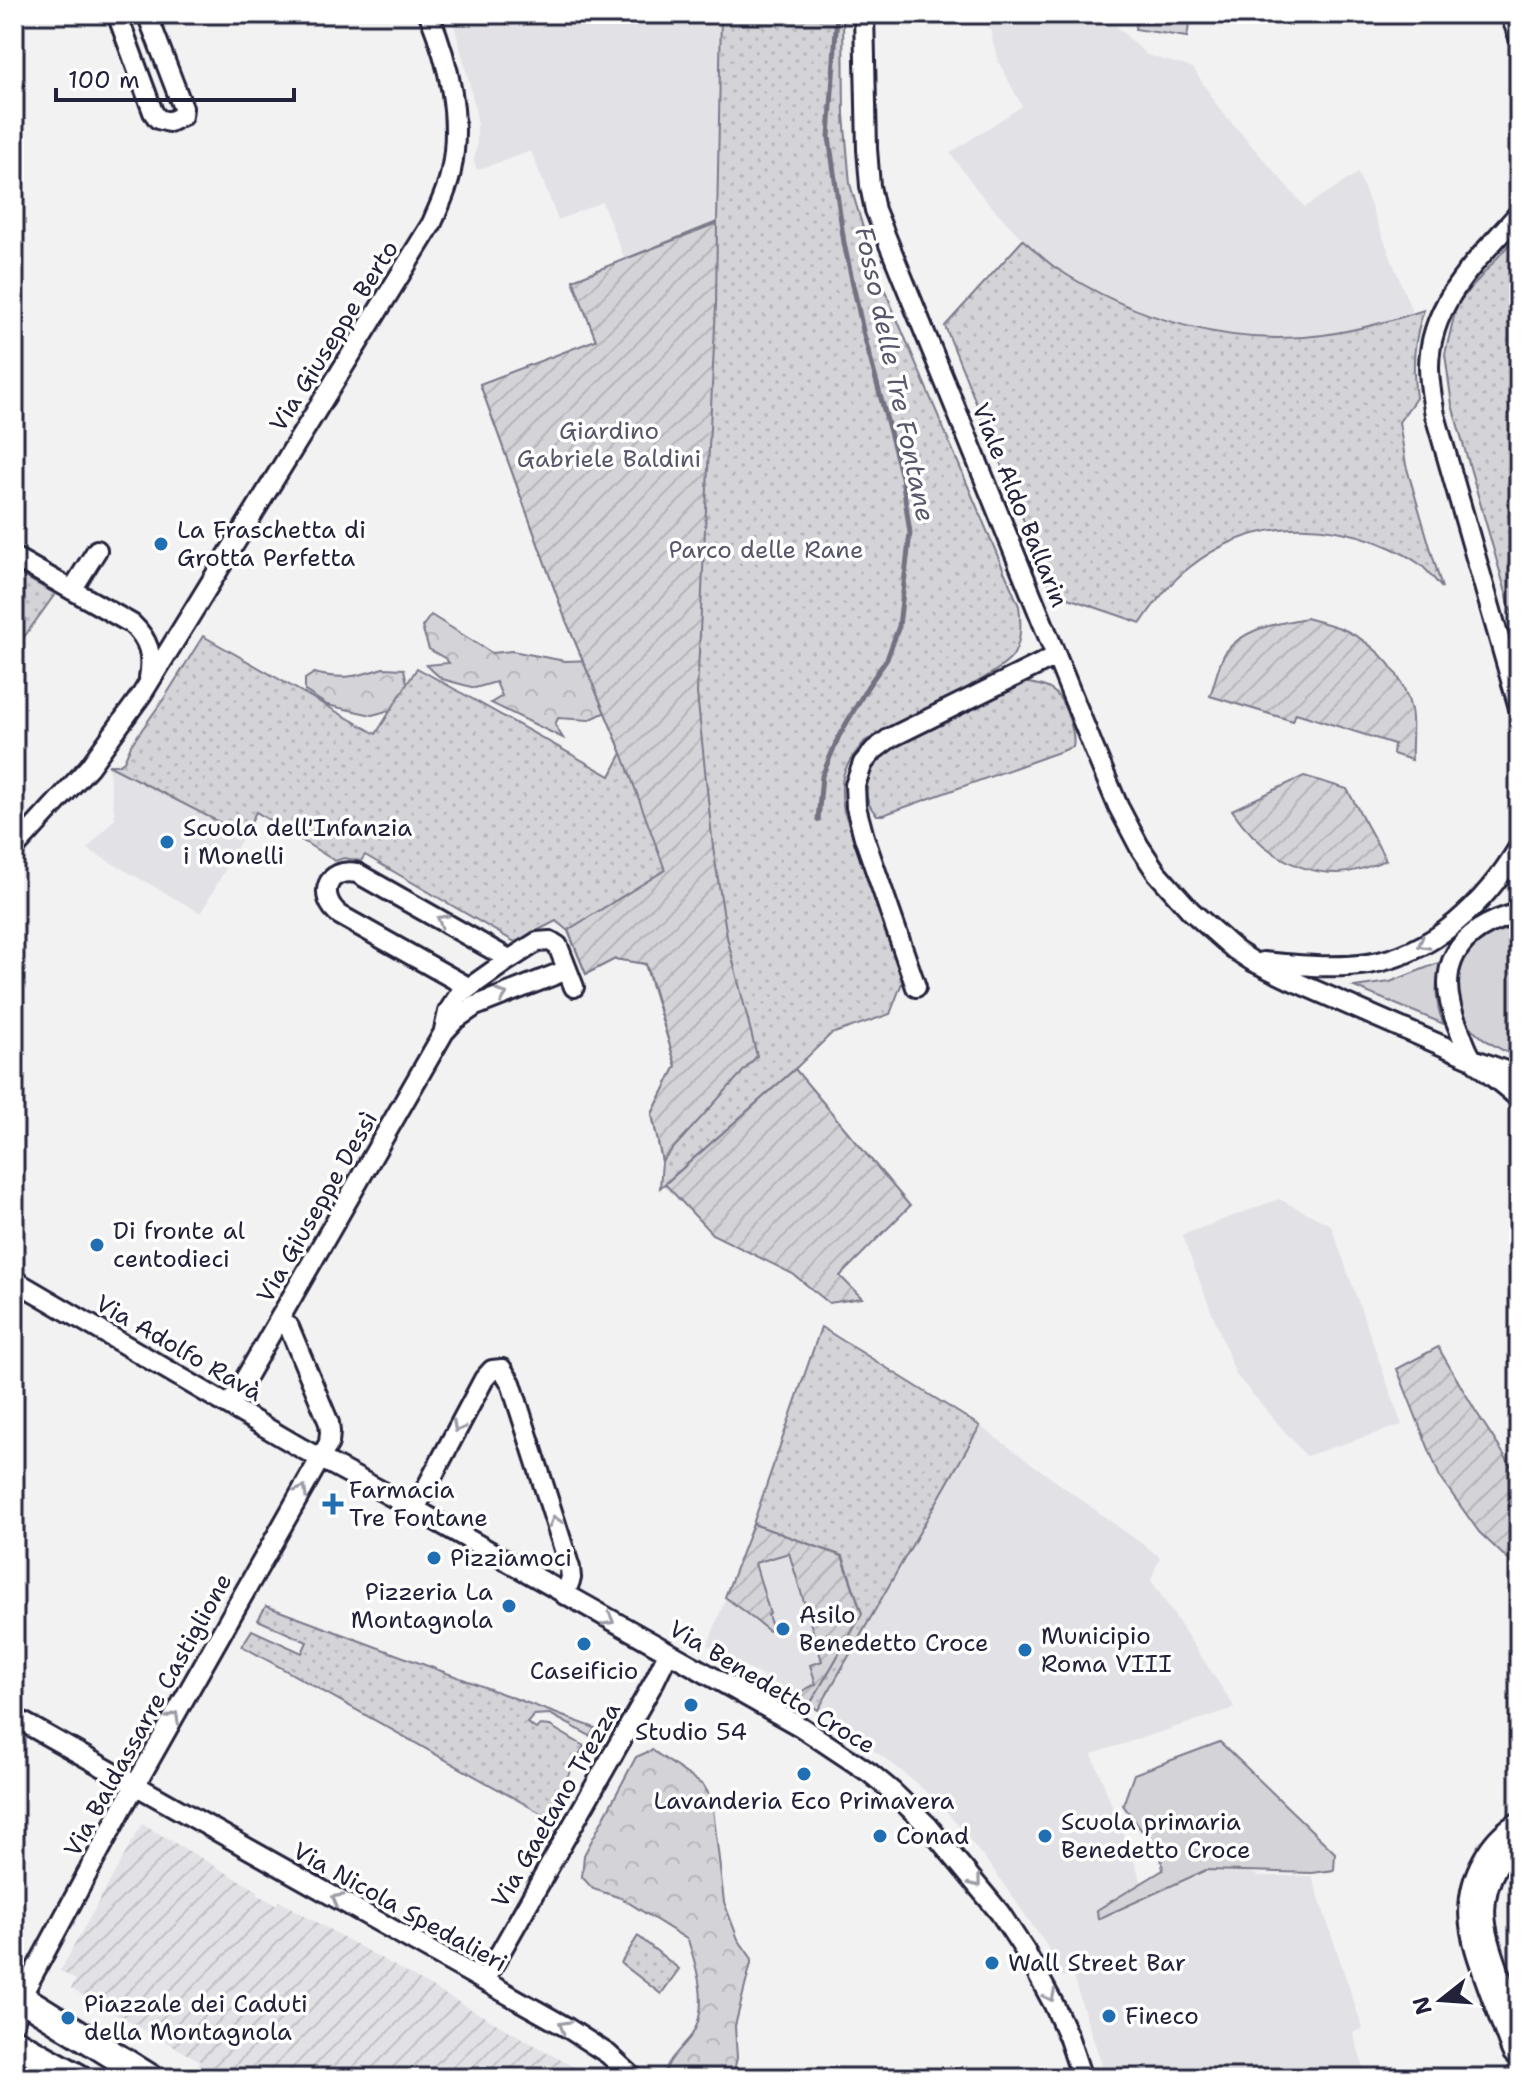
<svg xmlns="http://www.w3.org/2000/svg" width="1533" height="2092" font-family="'Shantell Sans',sans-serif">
<defs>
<pattern id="industrial-furrows" width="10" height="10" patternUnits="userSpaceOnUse" patternTransform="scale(2)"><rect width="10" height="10" fill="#e2e2e6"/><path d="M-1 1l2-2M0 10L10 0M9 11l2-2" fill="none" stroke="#c2c2c6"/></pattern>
<pattern id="forest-crowns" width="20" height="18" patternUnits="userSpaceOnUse" patternTransform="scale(2)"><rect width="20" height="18" fill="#d3d3d8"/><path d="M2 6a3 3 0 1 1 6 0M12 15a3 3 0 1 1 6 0" fill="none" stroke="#b5b5ba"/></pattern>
<pattern id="park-dots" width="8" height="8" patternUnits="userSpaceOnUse" patternTransform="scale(2)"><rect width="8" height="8" fill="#d3d3d8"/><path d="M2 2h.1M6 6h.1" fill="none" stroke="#b5b5ba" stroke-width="1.8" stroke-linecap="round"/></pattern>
<pattern id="garden-furrows" width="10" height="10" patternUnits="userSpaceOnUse" patternTransform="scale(2)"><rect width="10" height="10" fill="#d3d3d8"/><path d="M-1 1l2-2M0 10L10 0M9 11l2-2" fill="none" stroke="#b5b5ba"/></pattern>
</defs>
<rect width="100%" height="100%" fill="#f2f2f3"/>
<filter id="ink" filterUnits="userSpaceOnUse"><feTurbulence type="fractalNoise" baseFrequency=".0125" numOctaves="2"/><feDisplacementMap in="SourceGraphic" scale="16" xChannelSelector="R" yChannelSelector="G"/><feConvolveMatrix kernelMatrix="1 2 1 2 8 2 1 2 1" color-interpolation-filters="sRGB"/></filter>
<g filter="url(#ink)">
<path fill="#e2e2e6" d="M451 14H721L717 223 625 260 602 202 558 220 531 151 477 170 474 161 477 144V118L470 85Z
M986 14H1111L1117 27 1147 55 1193 68 1219 108 1305 207 1358 173 1413 314 1377 325 1321 335 1278 338 1231 335 1172 322 1100 295 1052 266 1023 240 982 196 950 153 1022 106 998 61Z
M108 765 244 835 201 913 87 849 115 818Z
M1279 1199 1331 1225 1402 1425 1306 1456 1236 1375 1182 1235Z
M980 1426 1160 1557 1151 1580 1235 1708 1092 1754 1142 1883 1097 1910 1221 1860 1258 1876H1312L1363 2029 1353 2033 1367 2078H1106L1072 1974 1063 1977 1045 1943 993 1869 939 1802 894 1765 818 1710Z
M753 1524 842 1556 862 1614 810 1704 708 1645Z"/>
<path fill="url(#industrial-furrows)" d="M142 1824 258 1891V1895L277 1905 279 1901 593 2078H191L200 2061 71 1989 76 1980 60 1971Z"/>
<path fill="#d3d3d8" stroke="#7a7a8a" stroke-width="2" d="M1137 14H1191L1187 37 1135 29Z
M1512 928 1519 950V1059C1503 1050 1484 1042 1472 1028 1453 1005 1453 963 1478 942 1487 934 1501 931 1512 928Z
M1441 962C1435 983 1434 1004 1444 1024L1354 987 1390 982Z
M1220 1742 1335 1853 1334 1870 1312 1873 1206 1870 1098 1919 1097 1910 1163 1870 1161 1857 1123 1805 1134 1774Z"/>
<path fill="url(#forest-crowns)" stroke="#7a7a8a" stroke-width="2" d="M431 615 492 653 512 651 565 661 595 660 606 712 589 720 558 718 555 725 563 738 491 703 502 696 496 682 475 688 442 679 426 665 449 663 446 659 429 649 422 627Z
M383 668 404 669 407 683 404 695 391 710 372 715 327 705 305 691V679L314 673C342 680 356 677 383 668Z
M652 1750 704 1786 712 1800 724 1902 738 1939 752 1959 735 2026 737 2058 733 2075 729 2078H663C666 2062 676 2054 686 2042 712 2015 698 1971 688 1940L621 1898 593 1889 582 1877 584 1855 636 1757Z"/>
<path fill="url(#park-dots)" stroke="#7a7a8a" stroke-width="2" d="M721 14H843L844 115 850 184 867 241 880 279 1019 606C1021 622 1022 638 1014 654 1005 674 891 727 865 741 843 767 838 777 844 811L903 980 890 1014 831 1034 795 1069 660 1188 662 1161 652 1114 676 1066 645 964 615 959 586 974 568 931 556 921 515 942 365 855 361 861 344 858 335 861 256 812 244 835 108 765H118L124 761 131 745 165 697 203 636 376 734 417 668 610 776 622 753 565 618 480 384 596 340 573 280 717 222Z
M1519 233V630L1517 631 1452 405 1445 354 1457 304Z
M1023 240C1034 249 1044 260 1056 268 1132 318 1231 348 1323 335 1358 330 1391 321 1424 310 1413 343 1412 365 1416 398L1399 422 1406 465 1442 588C1435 580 1429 572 1421 565 1408 555 1392 548 1377 542 1313 518 1245 523 1190 567 1170 582 1155 602 1141 623L1053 593 945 326Z
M14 571 55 594 14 651Z
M1023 682C1033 684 1046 685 1054 692 1065 700 1076 735 1073 747L883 815H877C856 796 871 769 884 750Z
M821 1327 980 1426 818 1710 810 1704 862 1614 843 1556 753 1524Z
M266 1606 595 1728 590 1736 550 1714 534 1715 527 1723 536 1729 540 1725 550 1726 584 1746 546 1816 242 1646 252 1630 302 1653 307 1642 258 1620Z
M638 1936 679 1969 661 1994 621 1963Z"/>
<path fill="url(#garden-furrows)" stroke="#7a7a8a" stroke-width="2" d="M717 223 716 305 697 693 713 847 727 937 757 1056 662 1161 652 1114 676 1066 646 964 615 959 586 974 568 930 665 870 622 753 565 618 480 384 596 340 573 280Z
M1306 618C1319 622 1335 625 1347 631 1379 647 1404 675 1411 710 1414 724 1411 745 1412 760L1393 754 1394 744 1296 713 1293 721 1210 696C1215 683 1218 665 1225 653 1244 627 1277 624 1306 618Z
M1304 776 1347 789 1386 860C1370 866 1353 873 1337 873 1292 873 1256 846 1232 810Z
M795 1069 910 1206 840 1276 862 1298 829 1303 793 1274 712 1234 665 1184Z
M1438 1347 1475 1410 1514 1470 1519 1468V1570L1479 1532 1440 1477 1397 1369Z
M753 1524 842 1556 862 1614 810 1704 800 1698 804 1690 816 1684 810 1665 822 1661 789 1553 755 1563 770 1614 768 1615 773 1630 769 1631 725 1597Z"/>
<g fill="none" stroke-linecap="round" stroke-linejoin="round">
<path stroke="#727282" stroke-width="5" d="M818 820 822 776 839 736 868 686 887 659 899 626 910 533 902 477 864 335 844 243 829 137 837 14"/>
<defs>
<path id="street" d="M117 14 153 112 158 119 169 122 182 116 183 108 147 14
M864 14 867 149 870 186 875 210 1094 749 1118 806 1139 846 1157 873 1191 911 1235 950 1252 961 1289 979 1473 1059 1519 1076
M1510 14 1519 37
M1519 213C1480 258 1430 301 1429 366 1429 382 1432 399 1435 415L1519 708
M14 557 132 624C149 640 153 655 149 678
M72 590 97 550
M14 849 89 767 142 694 432 223C439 206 448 189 451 171 462 117 449 64 429 14
M1519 913C1456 929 1432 968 1459 1029 1463 1038 1466 1050 1472 1058 1480 1069 1507 1086 1519 1099
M1263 962C1298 965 1333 969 1368 964 1434 954 1486 902 1519 847
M468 987 340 915C316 896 327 867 357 873L509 959
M916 987 864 837 856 807 855 785 863 763 874 750 890 738 1056 656
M444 1030 448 1012 459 995 504 963 537 942 550 941 558 946 574 987
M14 1280 301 1448 415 1509 801 1727 870 1773 893 1792 928 1826 1000 1913 1025 1951 1054 2005 1068 2036 1082 2078
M230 1405 444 1032 456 1019 475 1006 567 970
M415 1509 484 1379 492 1370 502 1369 511 1383 570 1568 571 1578 565 1595
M14 1717 566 2027 608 2054 634 2078
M484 1981 654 1682 668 1653
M14 2023 21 1997 36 1969 123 1807 329 1443 330 1432 329 1423 289 1327 279 1321"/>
<path id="secondary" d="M14 1993 150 2078
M14 2042 79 2078"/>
<path id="highway" d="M1519 1831C1506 1839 1497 1850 1490 1863 1466 1906 1480 1941 1495 1983 1503 2005 1511 2027 1519 2048"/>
</defs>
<use href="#street" stroke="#22223b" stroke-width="24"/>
<use href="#secondary" stroke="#22223b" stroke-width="32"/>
<use href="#highway" stroke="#22223b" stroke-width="40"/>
<use href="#street" stroke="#fff" stroke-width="18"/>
<use href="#secondary" stroke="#fff" stroke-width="26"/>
<use href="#highway" stroke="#fff" stroke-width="34"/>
</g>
<defs><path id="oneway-chevron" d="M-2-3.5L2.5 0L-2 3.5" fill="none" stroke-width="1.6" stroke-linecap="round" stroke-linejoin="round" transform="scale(2)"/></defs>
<g stroke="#9c9ca7">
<use href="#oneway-chevron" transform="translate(442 920) rotate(-150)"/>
<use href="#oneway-chevron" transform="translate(1423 944) rotate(151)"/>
<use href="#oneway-chevron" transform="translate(502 995) rotate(-21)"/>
<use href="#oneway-chevron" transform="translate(458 1427) rotate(118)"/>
<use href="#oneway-chevron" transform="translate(302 1491) rotate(-60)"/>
<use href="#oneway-chevron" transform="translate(555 1521) rotate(-107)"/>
<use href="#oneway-chevron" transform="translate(609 1620) rotate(29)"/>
<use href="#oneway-chevron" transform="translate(174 1717) rotate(-61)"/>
<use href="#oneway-chevron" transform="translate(976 1882) rotate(51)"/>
<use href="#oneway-chevron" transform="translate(337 1899) rotate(-151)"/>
<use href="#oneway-chevron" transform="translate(1050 1996) rotate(63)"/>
<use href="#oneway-chevron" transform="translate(564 2026) rotate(-150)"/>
</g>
</g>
<g fill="#1f6fb2" stroke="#fff" stroke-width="3">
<circle cx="161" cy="544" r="8"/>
<circle cx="167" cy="842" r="8"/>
<circle cx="97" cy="1245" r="8"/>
<path d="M329 1492h8v8h8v8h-8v8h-8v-8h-8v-8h8z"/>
<circle cx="434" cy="1558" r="8"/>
<circle cx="509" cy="1606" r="8"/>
<circle cx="783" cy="1629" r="8"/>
<circle cx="584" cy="1644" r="8"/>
<circle cx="1025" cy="1650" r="8"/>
<circle cx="691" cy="1705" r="8"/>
<circle cx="804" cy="1774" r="8"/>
<circle cx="880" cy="1836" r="8"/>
<circle cx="1045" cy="1836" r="8"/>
<circle cx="992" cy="1963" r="8"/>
<circle cx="1109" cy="2016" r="8"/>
<circle cx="68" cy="2018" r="8"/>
</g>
<g text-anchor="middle" stroke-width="7" stroke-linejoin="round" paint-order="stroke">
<g font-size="24" fill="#22223b" stroke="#fff">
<text transform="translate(334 336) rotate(-58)" y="8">Via Giuseppe Berto</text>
<text transform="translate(1020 505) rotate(68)" y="8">Viale Aldo Ballarin</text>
<text transform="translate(317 1207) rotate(-60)" y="8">Via Giuseppe Dessì</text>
<text transform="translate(179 1348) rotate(30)" y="8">Via Adolfo Ravà</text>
<text transform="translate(772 1687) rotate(31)" y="8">Via Benedetto Croce</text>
<text transform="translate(148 1715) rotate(-61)" y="8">Via Baldassarre Castiglione</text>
<text transform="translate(556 1805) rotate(-60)" y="8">Via Gaetano Trezza</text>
<text transform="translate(400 1907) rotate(29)" y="8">Via Nicola Spedalieri</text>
</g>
<g font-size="24" fill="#57576a" stroke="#fff">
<text x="609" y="439">Giardino<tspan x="609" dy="28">Gabriele Baldini</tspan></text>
<text x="766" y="558">Parco delle Rane</text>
</g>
<g font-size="24" fill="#22223b" stroke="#fff" text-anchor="start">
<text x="177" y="538">La Fraschetta di<tspan x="177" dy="28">Grotta Perfetta</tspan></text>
<text x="183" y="836">Scuola dell'Infanzia<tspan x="183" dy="28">i Monelli</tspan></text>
<text x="113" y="1239">Di fronte al<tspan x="113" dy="28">centodieci</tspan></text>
<text x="349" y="1498">Farmacia<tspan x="349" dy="28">Tre Fontane</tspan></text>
<text x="450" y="1566">Pizziamoci</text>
<text x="493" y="1600" text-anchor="end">Pizzeria La<tspan x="493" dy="28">Montagnola</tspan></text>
<text x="799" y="1623">Asilo<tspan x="799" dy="28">Benedetto Croce</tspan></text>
<text x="1041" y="1644">Municipio<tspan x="1041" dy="28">Roma VIII</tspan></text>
<text x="584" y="1679" text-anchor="middle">Caseificio</text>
<text x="691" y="1740" text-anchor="middle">Studio 54</text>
<text x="804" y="1809" text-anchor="middle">Lavanderia Eco Primavera</text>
<text x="1061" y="1830">Scuola primaria<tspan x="1061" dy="28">Benedetto Croce</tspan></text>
<text x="896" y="1844">Conad</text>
<text x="1008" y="1971">Wall Street Bar</text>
<text x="84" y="2012">Piazzale dei Caduti<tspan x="84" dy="28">della Montagnola</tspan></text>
<text x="1125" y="2024">Fineco</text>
</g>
<g font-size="26" font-style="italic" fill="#58586b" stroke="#fff">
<text transform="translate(895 374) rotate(78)" y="9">Fosso delle Tre Fontane</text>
</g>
</g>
<rect width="1533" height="2092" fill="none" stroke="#fff" stroke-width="48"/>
<rect x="24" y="24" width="1485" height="2044" fill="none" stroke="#22223b" stroke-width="3" filter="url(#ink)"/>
<g transform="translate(1441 2000) rotate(253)" stroke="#ffffff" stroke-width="6" paint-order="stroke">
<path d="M0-6L14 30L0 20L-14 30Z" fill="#22223b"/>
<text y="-12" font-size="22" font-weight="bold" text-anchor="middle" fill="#22223b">N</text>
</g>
<path d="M56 88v12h238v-12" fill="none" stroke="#22223b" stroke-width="4"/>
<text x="68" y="88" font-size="24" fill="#22223b" stroke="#ffffff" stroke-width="6" paint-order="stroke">100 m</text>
</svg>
